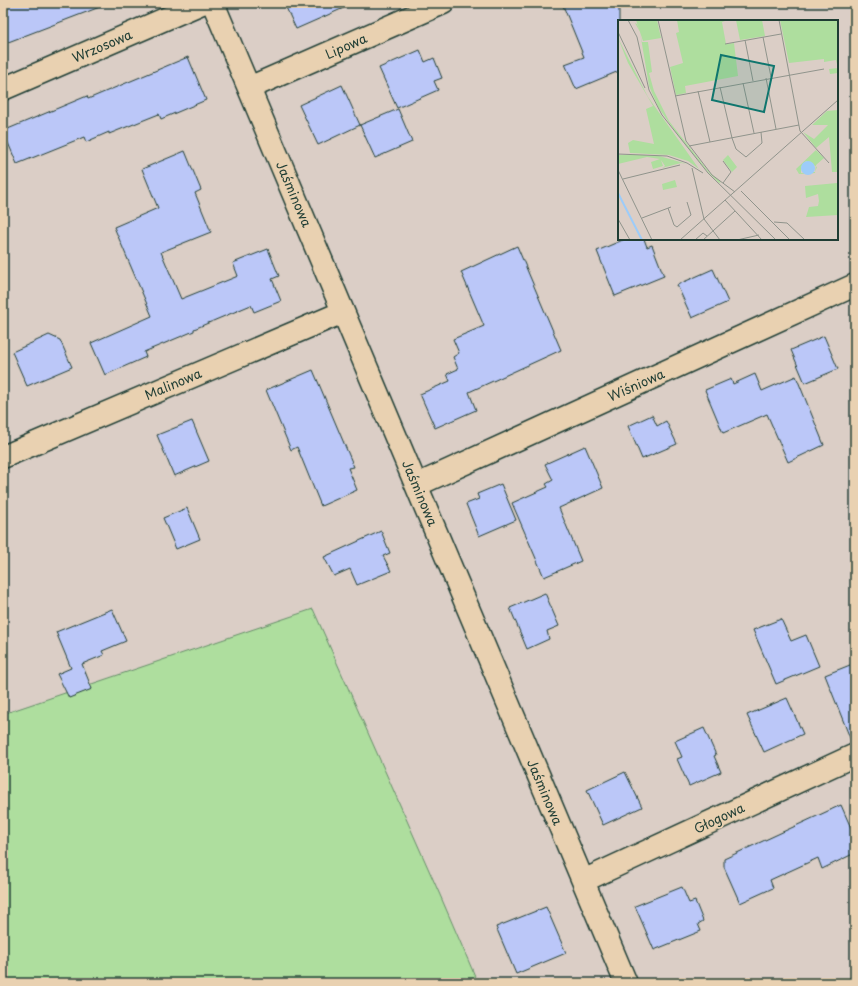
<svg xmlns="http://www.w3.org/2000/svg" width="858" height="986" font-family="'Playpen Sans',sans-serif">
<rect width="100%" height="100%" fill="#dbcec6"/>
<filter id="ink" filterUnits="userSpaceOnUse"><feTurbulence type="fractalNoise" baseFrequency=".025" numOctaves="2"/><feDisplacementMap in="SourceGraphic" scale="8" xChannelSelector="R" yChannelSelector="G"/><feConvolveMatrix kernelMatrix="1 2 1 2 8 2 1 2 1" color-interpolation-filters="sRGB"/></filter>
<g filter="url(#ink)">
<path fill="#aede9e" stroke="#668e69" d="M313 609 440 895 478 983H3V714Z"/>
<path fill="#bbc7f8" stroke="#1f3d34" d="M3 3H105V5L3 44Z
M284 3H355L296 29Z
M562 3H619V71L576 89 565 64 584 57Z
M420 50 425 62 434 58 442 78 434 81 438 90 397 108 379 68Z
M188 57 206 100 161 119 159 114 109 134V132L86 142 84 137 17 164 3 131 87 96 88 99Z
M342 85 360 125 318 145 299 105Z
M398 109 412 142 375 158 360 125Z
M185 151 201 190 195 193 211 232 161 252 181 299 238 276 233 263 268 249 279 276 272 279 281 301 254 312 251 305 194 329V331L144 352 146 357 105 375 91 343 152 316 114 227 158 208 142 169Z
M625 239H644L647 247 652 245 664 276 615 296 597 251Z
M517 246 561 350 469 392 476 410 435 428 420 394 450 381 447 374 458 369 453 357 459 353 453 339 484 326 461 272Z
M713 269 728 302 692 318 677 285Z
M49 335 60 340 72 367 27 386 12 352Z
M824 336 838 369 805 383 791 350Z
M313 370 354 467 348 468 357 490 321 506 297 447 291 450 266 390Z
M755 374 762 391 796 376 824 445 788 462 767 414 723 433 705 390 731 379 733 384Z
M652 415 657 426 666 421 677 444 642 459 628 426Z
M192 421 209 461 174 476 157 435Z
M585 446 603 488 559 508 581 561 544 577 512 503 548 487 546 484 553 480 545 464Z
M501 484 516 520 479 536 466 504 479 499 477 494Z
M187 508 200 539 176 549 163 518Z
M381 531 390 553 383 556 391 571 357 585 350 569 334 576 324 557Z
M545 593 559 626 547 631 549 639 527 649 510 608Z
M112 609 126 641 102 651 104 655 82 664 92 689 69 698 57 674 71 668 56 632Z
M781 619 791 641 806 635 819 666 776 684 753 630Z
M855 663V743H852L825 675Z
M787 698 803 734 764 752 747 715Z
M704 728 716 755 714 756 721 772 689 786 677 759 682 757 675 741Z
M625 772 642 807 603 825 587 790Z
M841 805 855 837V853L822 869 818 858 770 880 773 888 740 903 724 867V859Z
M682 887 689 903 695 901 703 921 698 924 701 931 654 950 635 906Z
M546 907 566 953 516 974 496 927Z"/>
<g fill="none" stroke-linecap="round" stroke-linejoin="round">
<defs>
<path id="street" d="M213 3 626 983
M249 88 443 3
M3 89 202 3
M3 457 343 312
M417 485 855 285
M583 881 855 755"/>
</defs>
<use href="#street" stroke="#1f3d34" stroke-width="25"/>
<use href="#street" stroke="#e9d1b1" stroke-width="22"/>
</g>
</g>
<g text-anchor="middle" stroke-width="3.5" stroke-linejoin="round" paint-order="stroke">
<g font-size="13" fill="#1f3d34" stroke="#e9d1b1">
<text transform="translate(102 46) rotate(-23)" y="5">Wrzosowa</text>
<text transform="translate(346 46) rotate(-24)" y="5">Lipowa</text>
<text transform="translate(294 194) rotate(67)" y="5">Jaśminowa</text>
<text transform="translate(173 384) rotate(-23)" y="5">Malinowa</text>
<text transform="translate(636 385) rotate(-24)" y="5">Wiśniowa</text>
<text transform="translate(420 493) rotate(67)" y="5">Jaśminowa</text>
<text transform="translate(545 792) rotate(67)" y="5">Jaśminowa</text>
<text transform="translate(719 818) rotate(-25)" y="5">Głogowa</text>
</g>
</g>
<g transform="translate(618 20)">
<rect width="220" height="220" fill="#dbcec6"/>
<path d="M18 0H39L43 18 25 21ZM59 0H110L104 2 108 24 116 23 120 56 67 66 68 73 58 75 52 47 65 43 58 13 61 12ZM118 0H144L147 16 122 20ZM162 0H220V53L212 54 211 49 220 48 218 40 206 42V39L171 43ZM17 3 19 4 22 12 24 22H30L34 52 31 53 36 71 51 101 91 152 103 162 101 163 89 151 61 117 40 87 31 66 22 12ZM0 18 30 77 81 149 70 141 51 135 12 133 10 123 15 120 36 124 28 89 35 86 10 43ZM220 90V152H214L211 117 198 128 185 112 196 119 210 105H194L209 91ZM198 130 206 138 198 145 197 153 181 154 178 149ZM188 141 199 147 197 152 183 153V147ZM0 135H38L69 144 63 143 44 148 47 146 43 140 45 146 35 149 33 142 42 139 29 137 0 144ZM110 135 119 147 114 152 105 140ZM57 160 59 167 45 170 44 164ZM219 163 220 195 188 197 191 187 200 186 201 181 200 174 188 178 187 166Z" fill="#aede9e" fill-rule="evenodd"/>
<path d="M183 148a7 7 0 1 1 14 0a7 7 0 1 1-14 0Z" fill="#9dccf9"/>
<path fill="none" stroke="#9dccf9" stroke-width="2" d="M0 173 24 220"/>
<path fill="none" stroke="#90948c" stroke-width="1" d="M10 0 19 17 31 70 44 95 90 153 158 220M40 0 68 121 94 155 117 172M161 0 182 111 211 143M0 12 27 68M145 17 153 57M127 20 135 61M107 24 163 14M148 58 158 109M125 63 136 113M102 67 114 118M80 71 92 122M57 76 206 49M114 118 118 129 128 137 144 123 143 112M71 126 181 105M0 134 49 136 69 143 85 153M105 141 113 152 105 163M74 148 86 199 102 220M0 150 34 220M5 159 62 145M123 171 172 220M107 180 144 220M50 188 56 205 59 207 73 195 69 182M24 198 53 187M0 199 12 220M156 202 169 203 187 220M62 220 220 80M77 220 85 213 89 216M85 220 117 191M119 220 141 215"/>
<path fill="#0f766e" fill-opacity="0.15" stroke="#0f766e" stroke-width="2" d="M103 35 156 46 146 92 94 80Z"/>
<rect width="220" height="220" fill="none" stroke="#1f3d34" stroke-width="2"/>
</g>
<rect width="858" height="986" fill="none" stroke="#e9d1b1" stroke-width="16"/>
<rect x="8" y="8" width="842" height="970" fill="none" stroke="#1f3d34" stroke-width="1.5" filter="url(#ink)"/>
</svg>
